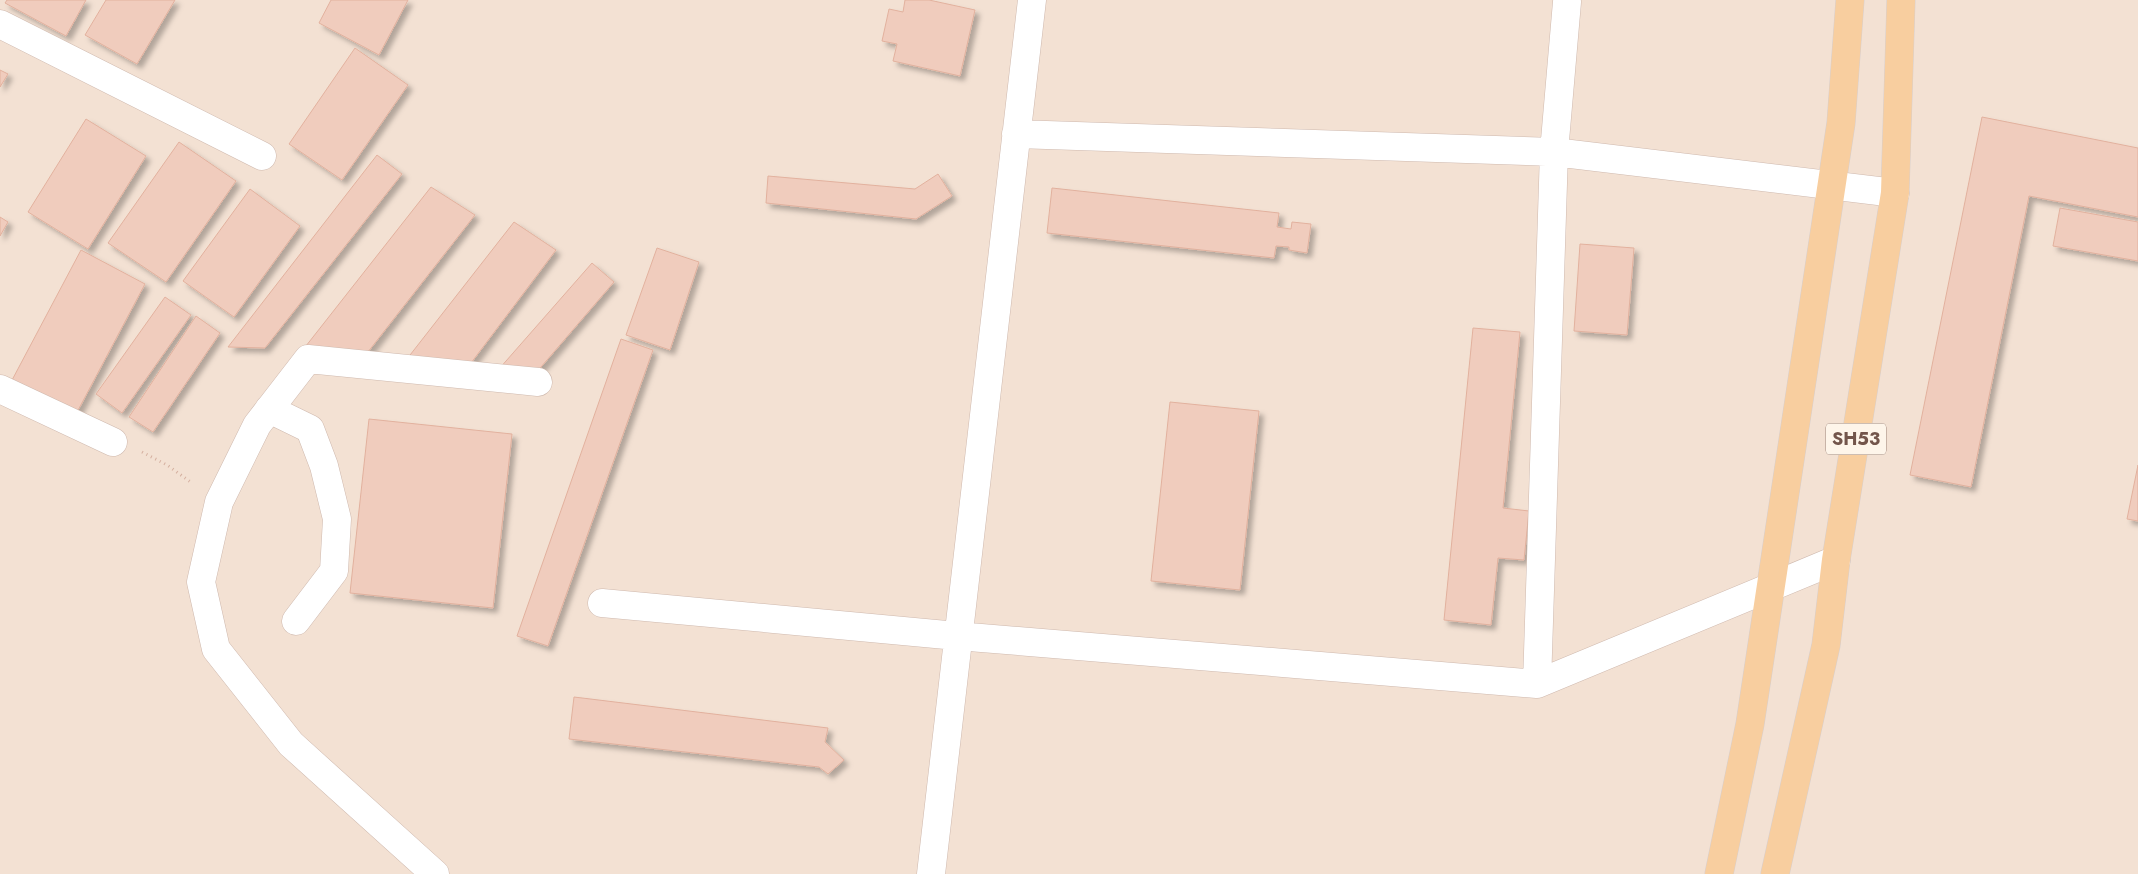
<svg xmlns="http://www.w3.org/2000/svg" width="2138" height="874" font-family="Jost,sans-serif">
<defs>
<filter id="shadow"><feDropShadow dx="4.5" dy="4.5" stdDeviation="2.5" flood-color="#0004"/></filter>
</defs>
<rect width="100%" height="100%" fill="#fbf0e4"/>
<path fill="#f3e1d3" d="M0 0H2138V874H0Z"/>
<path fill="#f0ccbd" stroke="#e2b19e" filter="url(#shadow)" d="M7 0H86L66 36 5 3Z
M106 0H175L137 64 85 35Z
M331 0H408L379 55 319 23Z
M905 0H929L975 10 960 76 893 61 897 44 882 41 889 9 903 12Z
M355 48 408 85 342 180 289 144Z
M0 70 8 74 0 87Z
M1982 117 2138 148V217L2029 196 1971 487 1910 475Z
M86 119 146 156 88 249 28 212Z
M179 142 236 181 166 282 108 243Z
M377 155 402 174 265 348 228 347Z
M938 174 952 196 916 219 766 203 768 176 915 189Z
M431 187 475 215 364 357 302 351Z
M1052 188 1279 213 1277 227 1291 229 1292 222 1311 224 1307 253 1289 250V247L1276 246 1274 258 1047 233Z
M250 189 300 226 234 317 183 281Z
M2060 208 2138 222V261L2053 246Z
M0 217 8 222 0 236Z
M514 222 556 250 468 367 403 364Z
M1580 244 1634 248 1627 335 1574 331Z
M657 248 699 262 670 350 626 335Z
M81 250 145 284 75 416 11 382Z
M592 263 614 282 535 374 499 369Z
M165 297 191 315 122 413 96 394Z
M196 316 220 333 153 432 129 417Z
M1473 328 1520 332 1503 508 1529 511 1524 560 1498 558 1491 625 1444 620Z
M621 339 653 350 548 646 517 636Z
M1170 402 1259 411 1240 590 1151 581Z
M369 419 512 434 493 608 350 593Z
M2138 465V521L2127 519Z
M574 697 828 728 825 742 844 760 828 774 819 767 569 739Z"/>
<g fill="none" stroke-linecap="round" stroke-linejoin="round">
<defs>
<path id="street" d="M0 24 262 156
M1016 134 1554 152 1895 193
M0 389 113 442
M269 409 310 429 324 466 337 519 334 571 296 621
M602 603 957 636 1537 684 1836 560
M1537 684 1554 152 1567 2
M435 874 291 744 216 649 201 582 219 502 257 425 308 359 538 382
M931 874 1032 0"/>
<path id="primary" d="M1719 874 1750 724 1841 123 1850 0
M1775 874 1826 645 1836 560 1895 193 1901 0"/>
</defs>
<use href="#street" stroke="#cfb9ae" stroke-width="29"/>
<use href="#primary" stroke="#d8cfcd" stroke-width="29"/>
<path stroke="#d5b0a0" stroke-width="3" stroke-dasharray="1 4" stroke-linecap="butt" d="M142 452 167 465 192 483"/>
<use href="#street" stroke="#fff" stroke-width="28"/>
<use href="#primary" stroke="#f8ce9f" stroke-width="28"/>
</g>
<g text-anchor="middle" stroke-width="5" stroke-linejoin="round" paint-order="stroke">
<rect fill="#fef5ea" stroke="#9d857b" stroke-width="1" x="1826" y="423.5" width="60" height="31" rx="4"/>
<g font-size="18" font-weight="bold" fill="#73554b">
<text x="1856" y="445">SH53</text>
</g>
</g>
</svg>
